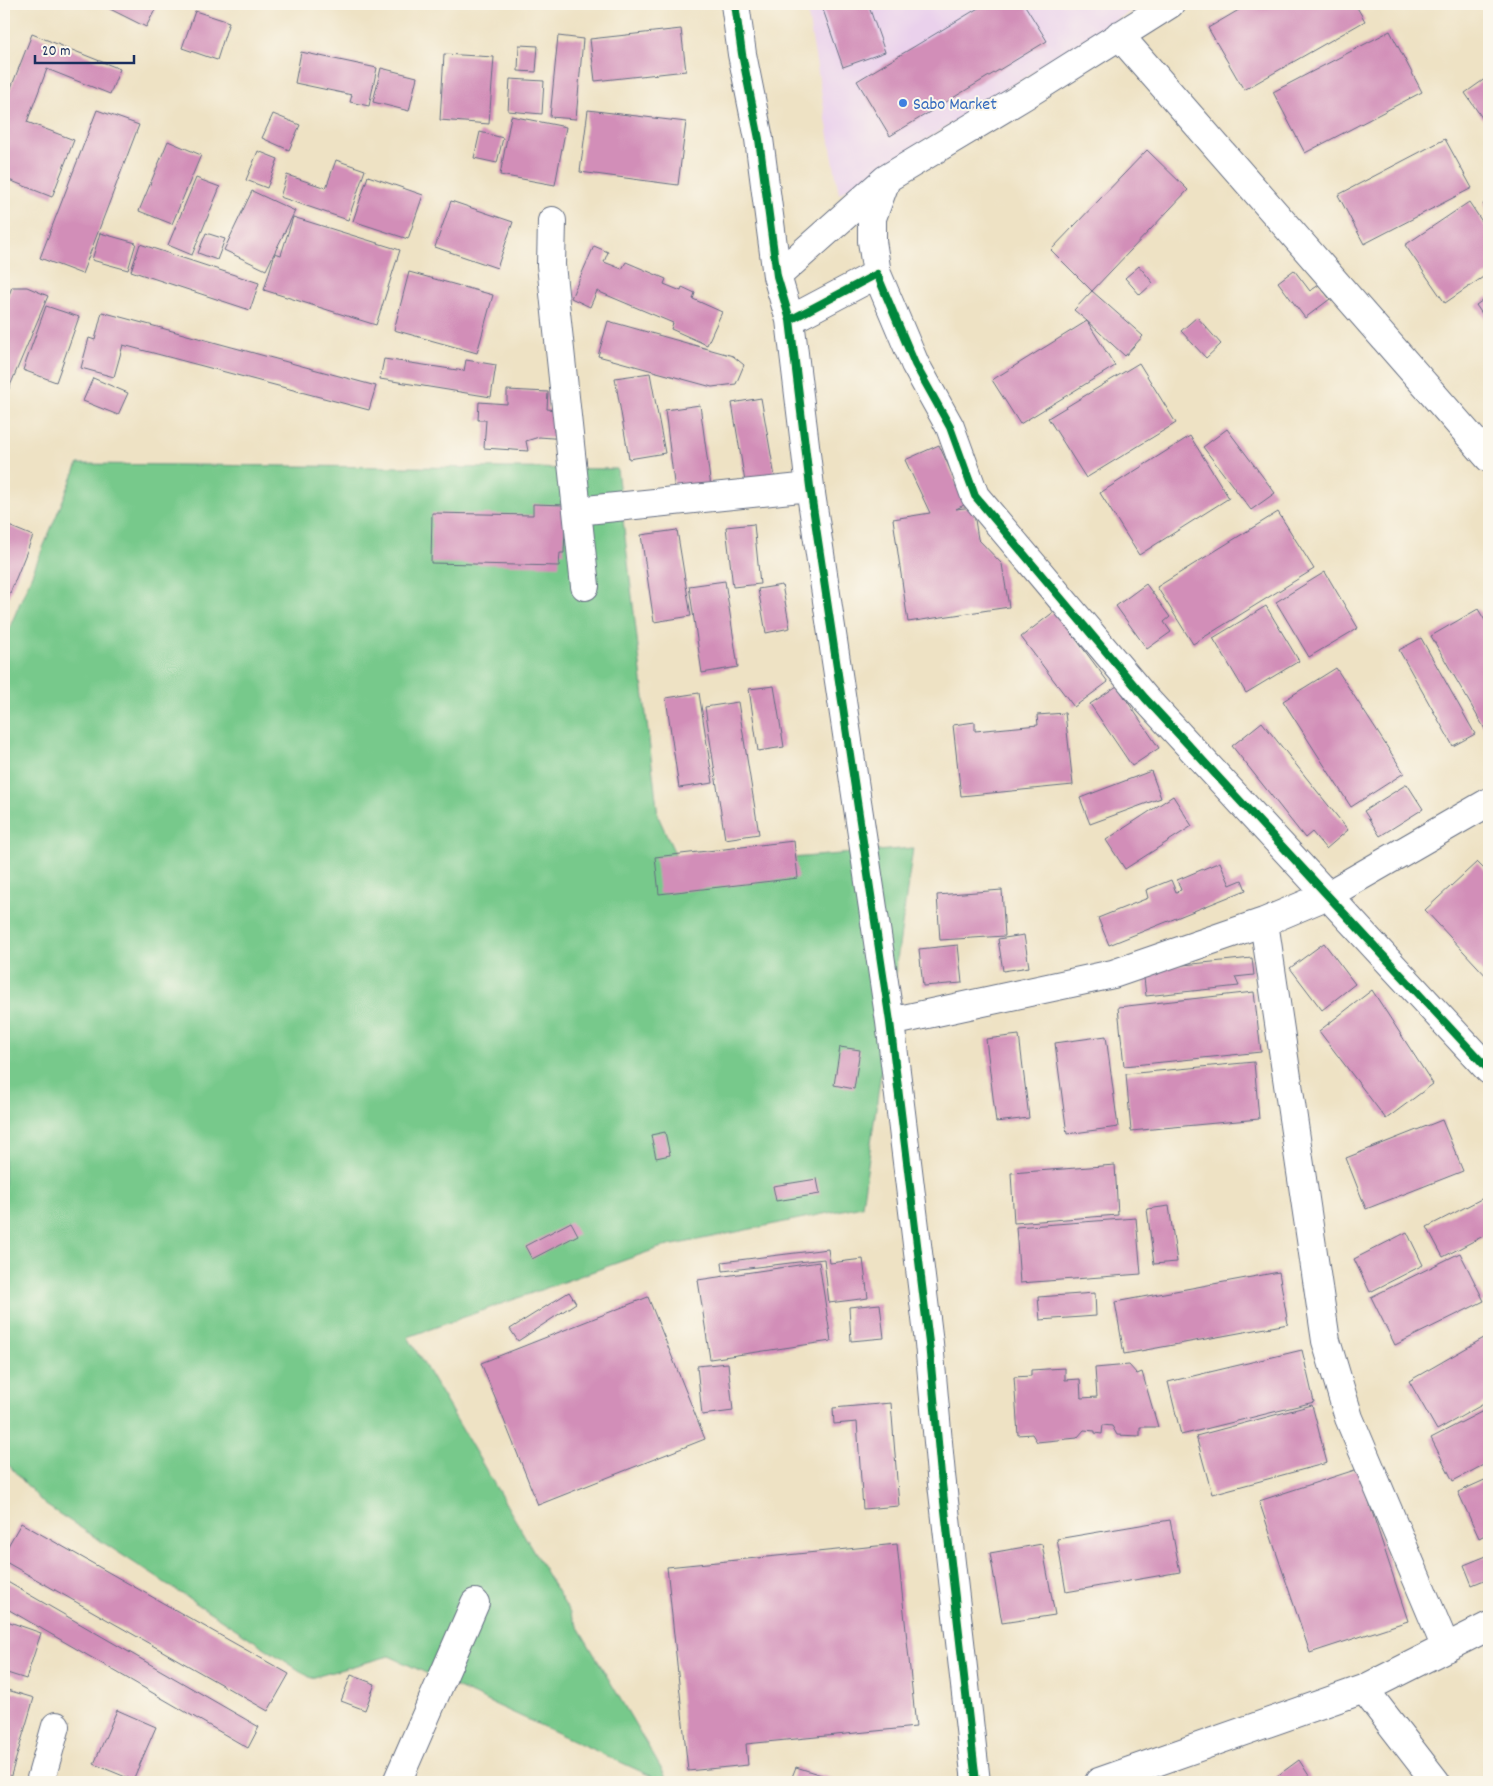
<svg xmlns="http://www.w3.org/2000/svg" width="1493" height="1786" font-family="Dekko,sans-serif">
<rect width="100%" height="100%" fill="#fbf7ec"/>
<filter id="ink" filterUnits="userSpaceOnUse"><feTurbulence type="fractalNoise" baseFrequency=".02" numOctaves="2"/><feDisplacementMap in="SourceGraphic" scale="10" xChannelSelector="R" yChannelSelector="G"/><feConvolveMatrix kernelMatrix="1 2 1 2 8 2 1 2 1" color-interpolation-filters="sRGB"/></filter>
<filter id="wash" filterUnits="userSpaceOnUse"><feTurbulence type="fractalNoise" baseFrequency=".0096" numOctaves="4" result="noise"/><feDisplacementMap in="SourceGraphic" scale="20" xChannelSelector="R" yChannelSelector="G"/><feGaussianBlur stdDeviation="1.12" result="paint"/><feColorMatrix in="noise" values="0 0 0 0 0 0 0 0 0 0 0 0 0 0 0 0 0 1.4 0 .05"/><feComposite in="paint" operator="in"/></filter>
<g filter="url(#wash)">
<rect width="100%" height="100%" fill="#eee2c4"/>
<path fill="#ead1ec" d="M806 4H1142L839 194Z"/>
<path fill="#77c98b" stroke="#497c74" d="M78 464 617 469 658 816 681 867 913 848 862 1206 659 1248 408 1337 669 1782H664L389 1656 311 1678 44 1504 4 1460V641Z"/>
<g id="blocks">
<path fill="#d28eb8" d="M100 4H153L157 6 146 27Z
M821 4H868L885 52 843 67Z
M985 4H1024L1047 41 890 136 857 81Z
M1249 4H1355L1365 21 1244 90 1208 28Z
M195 11 229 22 217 60 182 48Z
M681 29 686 71 595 81 590 39Z
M1390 31 1422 92 1305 153 1273 92Z
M32 34 120 69 110 94 47 69 27 122 74 140 52 197 4 178V106Z
M558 36 583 39 576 119 550 117Z
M519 45 538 46 536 72 518 71Z
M301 52 377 68 369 106 350 102 352 95 295 83Z
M444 54 494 57 489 124 440 120Z
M381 68 417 77 409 111 373 102Z
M1489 76V128L1465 93Z
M510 79 544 81 542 114 508 111Z
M97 110 139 125 82 274 40 258Z
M588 110 686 122 678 185 580 172Z
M273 114 300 125 289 150 262 138Z
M511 116 566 127 555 185 500 175Z
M480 132 503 138 497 163 474 158Z
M1445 139 1472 188 1364 244 1338 195Z
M168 141 201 155 172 224 139 211Z
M1147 150 1188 190 1092 291 1051 250Z
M258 151 278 159 267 188 246 180Z
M336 160 365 170 348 220 280 197 287 175 326 188Z
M368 176 423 195 408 239 353 221Z
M196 178 220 187 192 255 168 245Z
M252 191 295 211 266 270 224 250Z
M1489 200V213L1483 204Z
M451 201 513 222 497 268 435 247Z
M1469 202 1489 232V273L1445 303 1405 245Z
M293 217 400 250 376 325 264 290 275 253 281 255Z
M100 233 136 243 128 270 92 260Z
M206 233 225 239 217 260 198 253Z
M140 244 259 283 250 310 131 271Z
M594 246 608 252 604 262 622 269 626 262 666 279 664 284 681 291 682 287 695 293 693 299 722 312 707 345 671 329 673 323 597 291 590 307 571 298Z
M1139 266 1153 283 1140 295 1125 278Z
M1294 270 1310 291 1319 285 1330 299 1305 318 1278 282Z
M409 272 493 295 477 353 394 330Z
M12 287H27L48 296 4 400V298L7 300Z
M1092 291 1143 336 1125 356 1087 321 1115 366 1020 424 992 380 1087 321 1074 310Z
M1489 296V324L1476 305Z
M46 306 79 317 56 382 23 370Z
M102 312 376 386 369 410 123 345 114 377 81 368 89 338 95 340Z
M1197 317 1221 344 1206 358 1181 331Z
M608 321 733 356 744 365 736 384 712 387 598 356Z
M384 359 464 371 466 360 496 365 491 397 380 379Z
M1139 363 1176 423 1086 478 1048 418Z
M650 373 665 453 629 459 615 378Z
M93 378 128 393 118 415 83 401Z
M507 390 548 392 547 409 555 410 554 432 566 433V439L539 437 526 441 528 451 484 448 486 420H478L479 402 507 404Z
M761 398 776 483 746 488 732 403Z
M700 405 711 487 675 491 665 410Z
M1227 429 1275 493 1251 510 1203 447Z
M1190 436 1229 498 1139 555 1100 493Z
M939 445 966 504 956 509 973 507 978 539 1002 564 1009 607 908 622 893 519 930 513 905 460Z
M533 504 566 505 564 553H560L559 566 431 563 432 513 533 515Z
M1278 512 1314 569 1193 644 1157 587Z
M4 524 33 536 4 608Z
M754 524 760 584 733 587 726 527Z
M677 530 691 616 654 622 641 535Z
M1325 572 1358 628 1309 657 1276 602Z
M725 581 738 667 702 673 689 586Z
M1146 584 1170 617 1164 622 1171 632 1147 649 1116 606Z
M782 585 790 628 766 633 758 589Z
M1266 606 1299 661 1246 693 1213 638Z
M1478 609 1489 627V729L1486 731 1431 636Z
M1055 611 1108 682 1074 707 1021 637Z
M1421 638 1475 734 1453 746 1399 650Z
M1336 668 1404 773 1351 807 1283 701Z
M774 686 784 747 758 751 749 689Z
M1117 686 1159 748 1132 766 1090 704Z
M699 693 713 783 679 788 666 698Z
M738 702 759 834 725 839 705 707Z
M1065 713 1073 785 961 796 953 725 975 722V731L1038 725 1037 715Z
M1262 722 1348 830 1326 849 1312 832 1305 838 1232 746Z
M1151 771 1161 798 1090 824 1080 798Z
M1407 784 1423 809 1380 836 1364 811Z
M1173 796 1192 826 1125 869 1106 840Z
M794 841 798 878 659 894 655 857Z
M1220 862 1230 885 1242 880 1246 890 1109 945 1098 918 1148 898 1146 890 1171 880 1176 892 1181 890 1177 880Z
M1477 862 1489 874V979L1425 910Z
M1002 890 1005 936 940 940 937 895Z
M1024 935 1029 967 1003 971 998 939Z
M1324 943 1355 984 1322 1010 1290 968Z
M958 945 962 983 923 986 919 949Z
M1252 958 1254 975 1235 977 1239 986 1146 996 1143 969Z
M1372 990 1433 1084 1386 1119 1319 1031Z
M1254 992 1261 1052 1124 1066 1118 1007Z
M1019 1035 1029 1118 996 1122 986 1039Z
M1106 1036 1118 1127 1067 1134 1055 1043Z
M840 1047 860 1050 854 1089 834 1085Z
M1254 1062 1259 1119 1131 1131 1126 1074Z
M1442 1120 1463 1171 1366 1209 1346 1158Z
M665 1132 670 1155 656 1158 651 1135Z
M1115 1165 1118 1215 1014 1223 1011 1173Z
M817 1179 820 1194 776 1201 773 1186Z
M1489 1195V1233L1443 1257 1427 1227Z
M1169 1206 1177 1262 1154 1264 1147 1209Z
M1136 1218 1141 1274 1020 1283 1016 1227Z
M571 1222 578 1235 532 1259 525 1246Z
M1407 1232 1423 1265 1370 1292 1354 1259Z
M828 1249 830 1263 863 1259 868 1298 829 1303 824 1259 723 1271 722 1262Z
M1460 1253 1484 1301 1395 1345 1371 1297Z
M819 1262 831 1341 710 1359 698 1280Z
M1279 1272 1288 1324 1124 1354 1115 1302Z
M569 1292 576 1303 518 1341 510 1329Z
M1095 1293 1096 1316 1040 1320 1038 1297Z
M648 1297 705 1439 538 1505 481 1363Z
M880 1304 884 1338 851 1341 849 1307Z
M1489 1335V1401L1437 1430 1409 1381Z
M1302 1350 1314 1402 1181 1435 1168 1382Z
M728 1363 733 1411 702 1415 697 1366Z
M1129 1365 1137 1374 1142 1372 1158 1427H1140V1436L1117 1435 1112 1426 1103 1425 1102 1434 1095 1433V1431L1084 1430 1077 1438 1037 1442 1032 1434 1018 1435 1014 1377 1031 1376V1370L1065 1368V1380L1080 1379 1081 1398 1097 1397 1095 1368Z
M891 1403 899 1506 863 1509 857 1422 834 1424 833 1408Z
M1312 1405 1327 1463 1212 1494 1196 1436Z
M1489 1408V1462L1453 1481 1431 1438Z
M1358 1469 1408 1621 1310 1653 1259 1501Z
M1489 1478V1533L1479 1538 1458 1492Z
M1170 1520 1180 1572 1066 1592 1057 1539Z
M21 1523 289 1674 268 1711 4 1561V1553Z
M897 1544 916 1727 746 1744 748 1765 688 1771 667 1567Z
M1042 1544 1055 1615 1002 1623 990 1553Z
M1489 1555V1578L1472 1585 1464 1565Z
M4 1580 259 1727 248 1748 4 1607Z
M4 1620 41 1633 26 1679 4 1672Z
M351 1675 375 1684 365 1710 341 1701Z
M4 1689 34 1698 9 1782H4Z
M117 1710 156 1727 133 1780 94 1764Z
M1299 1760 1313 1782H1269Z
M796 1767 834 1779 833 1782H790Z"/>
</g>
</g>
<g filter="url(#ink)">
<use href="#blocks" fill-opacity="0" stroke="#656e82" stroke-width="1"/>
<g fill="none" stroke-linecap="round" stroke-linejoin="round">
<defs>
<path id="minor" d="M735 4 742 54 759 139 777 276 790 320 810 487 890 1022 929 1343 941 1475 976 1782
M1119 35 1489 458
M552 221 551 265 585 586
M877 274 872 241V218L885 183
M777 276 886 179 1024 96 1170 4
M790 320 877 274 915 364 950 427 975 496 1145 698 1489 1070
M577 511 810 487
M1264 922 1326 1341 1349 1418 1446 1648
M890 1022 1113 974 1264 922 1328 895 1489 802
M1364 1689 1436 1782
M40 1782 56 1726
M397 1782 475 1603
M1099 1782 1364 1689 1489 1626"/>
</defs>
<use href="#minor" stroke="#656e82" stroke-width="30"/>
<use href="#minor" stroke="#fff" stroke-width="28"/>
<defs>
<path id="cycleway" d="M735 4 742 54 759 139 777 276 790 320 810 487 890 1022 929 1343 941 1475 976 1782
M790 320 877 274 915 364 950 427 975 496 1145 698 1489 1070"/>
</defs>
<use href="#cycleway" stroke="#fbf7ec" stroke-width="11"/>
<use href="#cycleway" stroke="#00873e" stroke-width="8"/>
</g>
</g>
<circle fill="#3f7fe0" stroke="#fbf7ec" stroke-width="2" cx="903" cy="103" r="5"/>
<g text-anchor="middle" stroke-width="4" stroke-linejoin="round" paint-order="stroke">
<g font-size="18" fill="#366cbe" stroke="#fbf7ec" text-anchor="start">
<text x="913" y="109">Sabo Market</text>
</g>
</g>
<rect width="1493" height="1786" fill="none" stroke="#fbf7ec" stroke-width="20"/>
<path d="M35 55v8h99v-8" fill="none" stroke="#1b2f5e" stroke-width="2.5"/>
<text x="42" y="55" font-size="15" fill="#1b2f5e" stroke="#fbf7ec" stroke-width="4" paint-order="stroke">20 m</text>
</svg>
